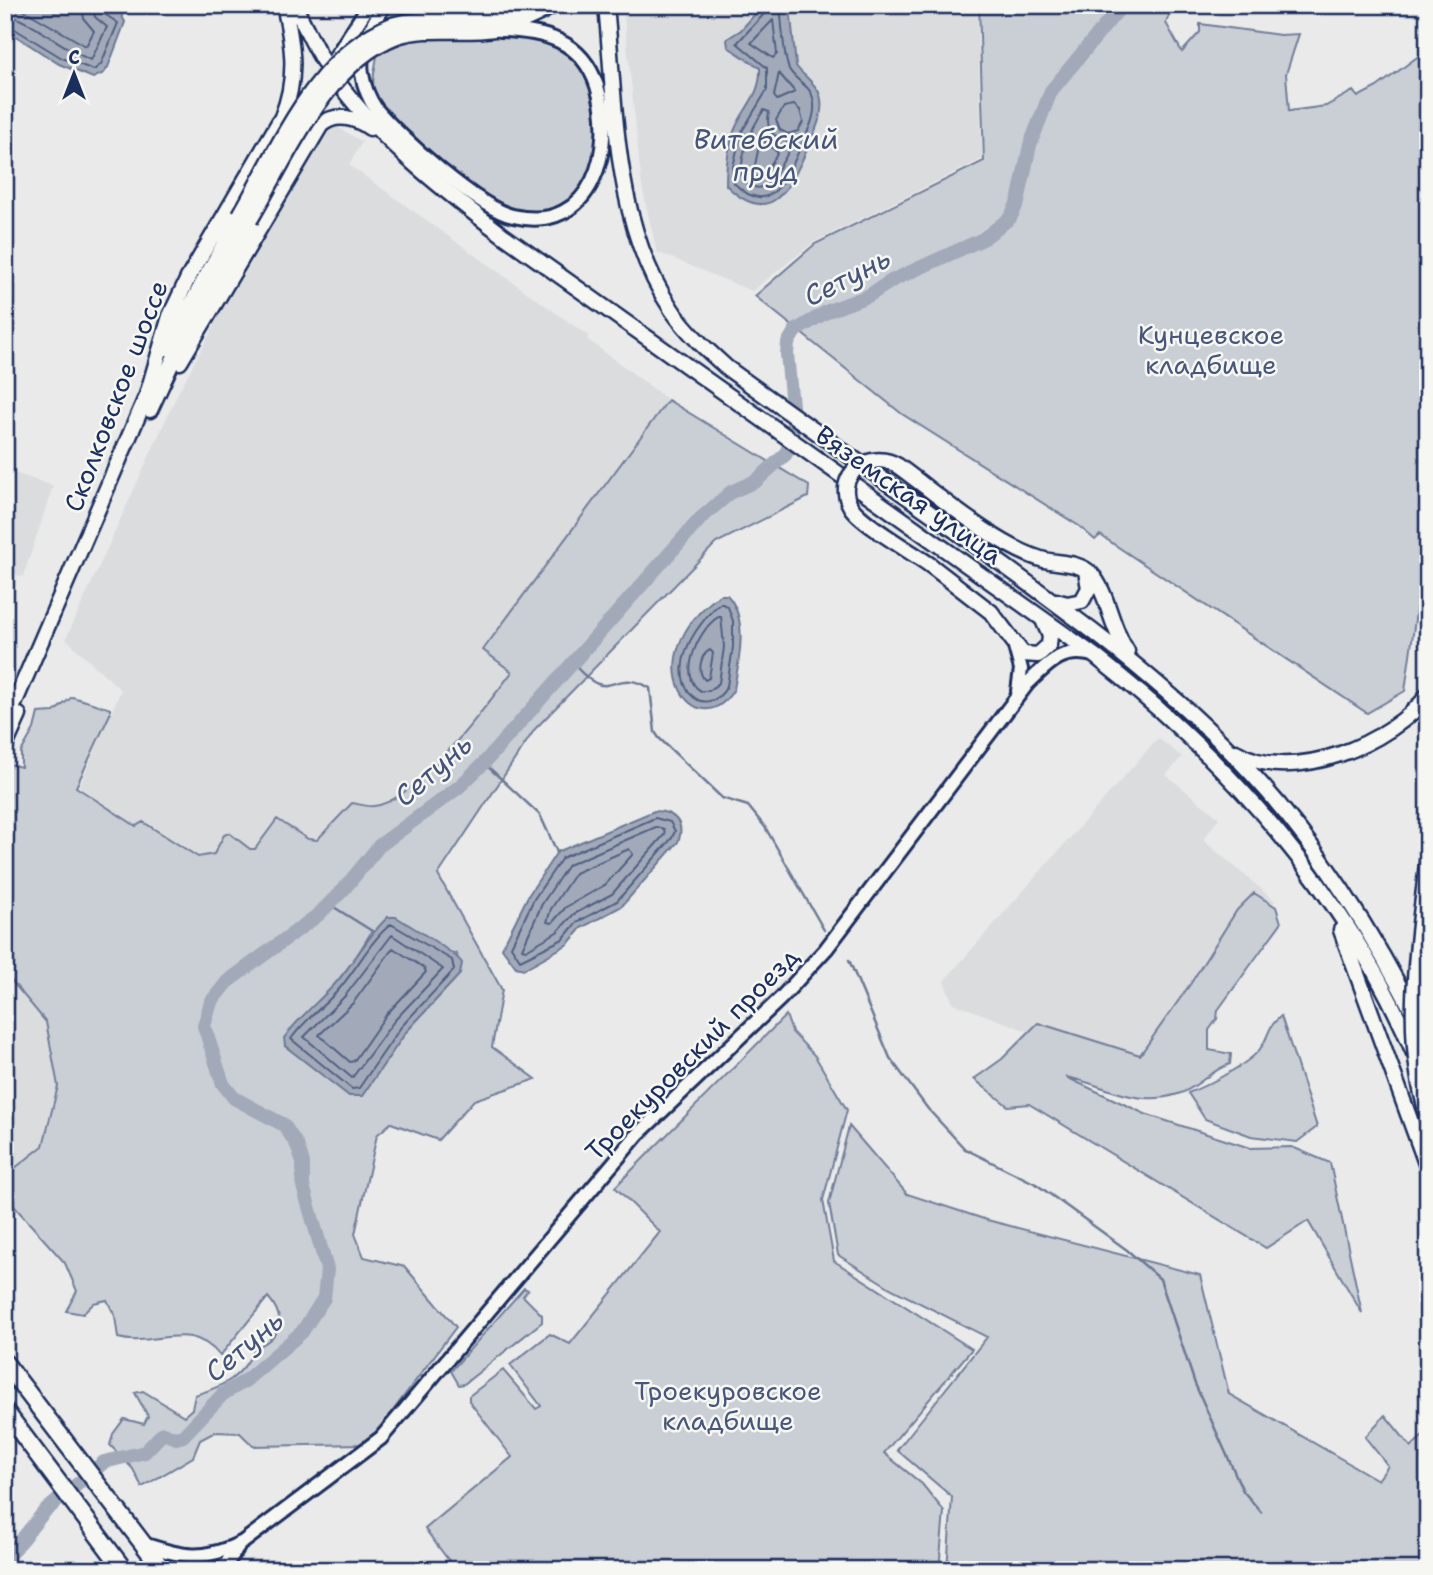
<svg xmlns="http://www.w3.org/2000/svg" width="1433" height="1575" font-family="'Shantell Sans',sans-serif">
<rect width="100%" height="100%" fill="#e9eae9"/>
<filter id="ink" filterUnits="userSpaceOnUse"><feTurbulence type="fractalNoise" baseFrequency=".0143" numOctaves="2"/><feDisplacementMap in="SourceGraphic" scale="14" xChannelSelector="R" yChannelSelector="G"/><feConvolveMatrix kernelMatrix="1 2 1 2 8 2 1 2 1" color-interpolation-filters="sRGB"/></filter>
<g filter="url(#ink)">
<path fill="#dadcde" d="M623 5H977L982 159 814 242 752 291 657 252 642 187Z
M336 126 362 142 349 165 588 336 587 339 668 400 483 649 513 672 468 730 408 789 375 807 352 803 317 840 308 839 229 888 79 787 121 690 66 639 178 393 213 328 218 306 325 127Z
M5 470 53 486 23 577 5 571Z
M1158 738 1182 757 1166 775 1219 818 1203 840 1275 901 1142 1064 1025 1030 953 1003 944 981Z
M5 973 46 1022 58 1086 43 1146 5 1176Z"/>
<path fill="#caced5" stroke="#727e9a" stroke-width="2" fill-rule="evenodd" d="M979 5H1173L1166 23 1182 52 1200 32V24L1280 35 1299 34 1286 74 1289 111 1326 106 1353 91 1358 97 1377 87 1428 49V526L1405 691 1367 713 1100 535 1095 540 1079 526 902 414 755 296 815 244 984 161Z
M534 36C554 44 574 52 586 71 591 77 592 89 594 96 604 137 600 181 561 205 551 211 537 215 525 213 490 209 454 172 427 150 414 139 377 108 374 92 371 80 376 66 377 55 421 27 484 35 534 36Z
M668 400 809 486 808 497 716 543 535 729 438 875 502 990 492 1047 536 1079 474 1100 438 1140 391 1123 377 1135 355 1234 364 1257 405 1267 456 1327 379 1429 364 1444 253 1446 240 1433 215 1432 200 1440 193 1457 142 1487 133 1469 110 1445 113 1434 124 1419 144 1424 148 1416 135 1393 143 1391 184 1416 192 1409 195 1395C225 1386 242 1377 255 1348 281 1337 287 1319 268 1297L220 1356C190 1318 155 1348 118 1338L115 1316 107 1300 94 1303 83 1314 66 1311 77 1291 65 1263 5 1196V1176L43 1146 58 1086 46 1022 5 973V773L9 764 21 767V752L34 729 38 713 54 712 72 697C76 698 106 707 110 709V714L76 787 136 826 143 822 198 857 214 854 224 835 229 833 250 849H255L277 819 308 839 317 840 352 803C359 804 367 807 374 806 415 802 487 705 512 672L483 650ZM372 931 457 954 460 974 407 1031 313 1066 285 1046 353 962Z
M1254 893 1276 907 1281 923 1218 1010 1217 1019 1209 1030V1050L1231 1054 1230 1064C1210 1070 1197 1089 1178 1094 1134 1108 1105 1084 1066 1077L1145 1114 1250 1148 1292 1147 1330 1163 1362 1313 1308 1221 1266 1248 1029 1104 1008 1106 974 1079 1002 1059 1038 1023 1140 1055 1191 983 1237 910Z
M786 1015 792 1032 815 1056 847 1110 823 1200 834 1261 972 1349 884 1453 922 1484 944 1511 939 1570H456L425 1529 512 1457 469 1401V1396L503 1370 536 1409 541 1406 510 1365 550 1334 570 1344 660 1232 615 1187Z
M1281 1016 1317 1127 1297 1142 1251 1136 1205 1119 1188 1093C1206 1086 1249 1064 1260 1049 1270 1036 1266 1028 1281 1016Z
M849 1126 907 1194 987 1220 1200 1275 1229 1394 1378 1480 1388 1466 1365 1437 1385 1415 1411 1447 1428 1431V1570H947L952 1497 897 1450 987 1337 892 1289 838 1255 829 1203Z
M524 1288 528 1290 523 1296 542 1315V1322L464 1384 459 1385 451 1371Z"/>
<path fill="#a2aaba" stroke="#6c7995" stroke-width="2" d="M5 5H101L121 14 125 22 108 67 104 73 93 78 59 64 5 29Z
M763 5H786L791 17 796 66C803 76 816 83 820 95 825 111 816 129 810 143 792 183 773 232 726 185 726 167 728 146 735 129 745 105 761 96 760 68L728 47 727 39 741 30Z
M720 595H727C749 618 739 660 734 689 698 750 630 659 720 595Z
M654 811C673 811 686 822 678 842L622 906 581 928 568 944 524 969 516 967 502 948 528 896 557 852Z
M388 917H396C410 926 456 952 462 963L460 974 407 1031 362 1096H349L285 1046 284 1038C298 1018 316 1004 333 986 354 964 366 937 388 917Z"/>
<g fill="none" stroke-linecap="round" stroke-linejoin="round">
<path stroke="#516083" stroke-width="2" d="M15 5 86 46 94 31 84 19 82 5
M767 5 765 13 737 43 767 68V90L741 133 733 167 734 183C773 223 790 170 804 139 810 127 817 112 813 98 810 85 795 81 789 69 783 56 782 21 780 5
M5 15C26 16 66 51 91 60L107 27 95 17 92 5
M773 20 777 54 773 58 751 43Z
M5 23 62 58 94 70 101 64 118 23 103 13 101 5
M779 73 795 92 777 100 774 96Z
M794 105 800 110 803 122 798 131 788 134 780 130 776 120 784 107Z
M764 110 769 112C764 139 779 134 792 146L769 185C758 190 751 188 742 179 739 157 751 128 764 110Z
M760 141H764L778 153 763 176 758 178 753 175Z
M721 603 728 607 733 621V647L727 686C707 724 659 687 696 631 704 620 710 611 721 603Z
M721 616 724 647 719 683 709 691H701C675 677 702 622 721 616Z
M710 650 713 653 709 678 705 680C697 672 700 655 710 650Z
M655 818 670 822 675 831 672 838 617 901 577 922 563 939 520 960 511 946 534 899 562 858Z
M656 827 664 829 665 834 612 894 574 914 557 932 526 950 522 949 542 904 568 865Z
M629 849 633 854 605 885 566 907 552 923 547 922 551 909 575 873Z
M391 924 452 960 454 970 401 1027 359 1088 352 1089 291 1039C305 1019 325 1006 340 988 358 967 370 941 391 924Z
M392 935 443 969 394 1021 352 1078 304 1037 345 996Z
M393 948 424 968 426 972 386 1015 354 1061 350 1062 319 1035 353 1003Z"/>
<path stroke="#6c7995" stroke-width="2.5" d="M571 661C613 711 609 664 650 688L655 732 659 738 722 798 748 806 765 827 824 930
M484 763 540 815 557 852
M329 904 372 931
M849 960 890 1058 928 1109 965 1149 1036 1184 1127 1250 1160 1279 1195 1384 1243 1491 1261 1512"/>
<path stroke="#a2aaba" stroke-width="14" d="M5 1560 44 1512 104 1462 145 1452 163 1433 176 1438 183 1436 223 1394 245 1381 302 1332 324 1298 326 1279 327 1269 303 1186V1163L297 1145 284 1125 234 1098 223 1084 204 1026 211 1002 227 982 318 915 344 889 379 846 459 787 484 763 701 518 731 492 756 481 786 454 793 433V416L787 354 788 343 795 331 828 311 868 296 893 280 983 239 1010 218 1018 202 1030 145 1051 91 1122 5"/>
<defs>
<path id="tertiary" d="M384 5C371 27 358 48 362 74 364 86 369 99 376 109 398 136 480 209 513 216 594 235 616 146 597 86 582 40 544 31 500 30
M402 5H519
M331 64 369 5
M1015 647 1021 669 1018 691
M143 1544C184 1557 203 1562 243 1542L381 1438 638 1134 781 998 826 949 1027 684C1048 664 1061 647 1093 655
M222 1570 238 1547"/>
<path id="secondary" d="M294 5C305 25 314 48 327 67 374 136 438 186 504 236L1095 656C1229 761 1348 895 1414 1053
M606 5C616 106 613 223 672 310 687 332 707 350 727 368 805 424 884 481 963 536 1065 609 1166 681 1252 774 1325 853 1381 946 1428 1042
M392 25C437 12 489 28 531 7
M397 36C429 26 461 34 494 29 515 26 535 16 554 5
M167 348 240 215
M180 362 321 125C336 112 356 118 370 128
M150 410 174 358 250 220
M898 466C938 495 995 545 1041 559 1056 564 1079 561 1091 574 1108 592 1111 629 1127 651
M930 565 991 612 1023 654 1038 655 1049 645 1050 636 1043 620
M1056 601 1067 604 1082 601 1089 588 1086 571
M5 725 147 395 170 316 188 278 282 117C298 78 293 45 284 5
M5 746 19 715
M1236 752C1292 786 1392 743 1428 695
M1341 930 1428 1169"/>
<path id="trunk" d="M5 1363 163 1570
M5 1411 124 1570"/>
</defs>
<use href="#tertiary" stroke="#1b2f5e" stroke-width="18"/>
<use href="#secondary" stroke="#1b2f5e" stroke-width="19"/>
<use href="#trunk" stroke="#1b2f5e" stroke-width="21"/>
<use href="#tertiary" stroke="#f6f6f2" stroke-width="12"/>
<use href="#secondary" stroke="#f6f6f2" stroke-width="14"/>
<use href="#trunk" stroke="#f6f6f2" stroke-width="16"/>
<defs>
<path id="secondary-bridge" d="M240 215C280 146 314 56 392 25
M250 220C287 158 326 63 397 36
M898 466C870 448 832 476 851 507 862 524 912 552 930 565
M1428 855C1419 939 1401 1033 1428 1116"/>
</defs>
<use href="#secondary-bridge" stroke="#1b2f5e" stroke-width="19" stroke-linecap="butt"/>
<use href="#secondary-bridge" stroke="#f6f6f2" stroke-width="14"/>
</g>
</g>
<g text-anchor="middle" stroke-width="5" stroke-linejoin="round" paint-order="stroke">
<g font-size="26" fill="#47577c" stroke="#f6f6f2">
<text x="1211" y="344">Кунцевское<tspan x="1211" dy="30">кладбище</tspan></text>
<text x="728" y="1400">Троекуровское<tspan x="728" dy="30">кладбище</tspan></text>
</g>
<g font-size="26" fill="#1b2f5e" stroke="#f6f6f2">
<text transform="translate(116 396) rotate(-69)" y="9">Сколковское шоссе</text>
<text transform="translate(909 495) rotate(35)" y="9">Вяземская улица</text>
<text transform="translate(692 1054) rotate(-45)" y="9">Троекуровский проезд</text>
</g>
<g font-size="28" font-style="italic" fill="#44547a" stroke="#f6f6f2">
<text x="766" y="149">Витебский<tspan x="766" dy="32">пруд</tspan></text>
<text transform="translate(847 277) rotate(-27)" y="10">Сетунь</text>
<text transform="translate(433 770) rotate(-41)" y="10">Сетунь</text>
<text transform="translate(244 1346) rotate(-40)" y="10">Сетунь</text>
</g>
</g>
<rect width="1433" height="1575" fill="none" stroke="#f6f6f2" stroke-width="28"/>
<rect x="14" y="14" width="1405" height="1547" fill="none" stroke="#1b2f5e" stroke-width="2.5" filter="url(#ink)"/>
<g transform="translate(74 74)" stroke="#f6f6f2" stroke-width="5" paint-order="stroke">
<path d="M0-5L12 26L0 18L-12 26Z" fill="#1b2f5e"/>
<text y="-10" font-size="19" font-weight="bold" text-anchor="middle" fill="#1b2f5e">С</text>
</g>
</svg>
